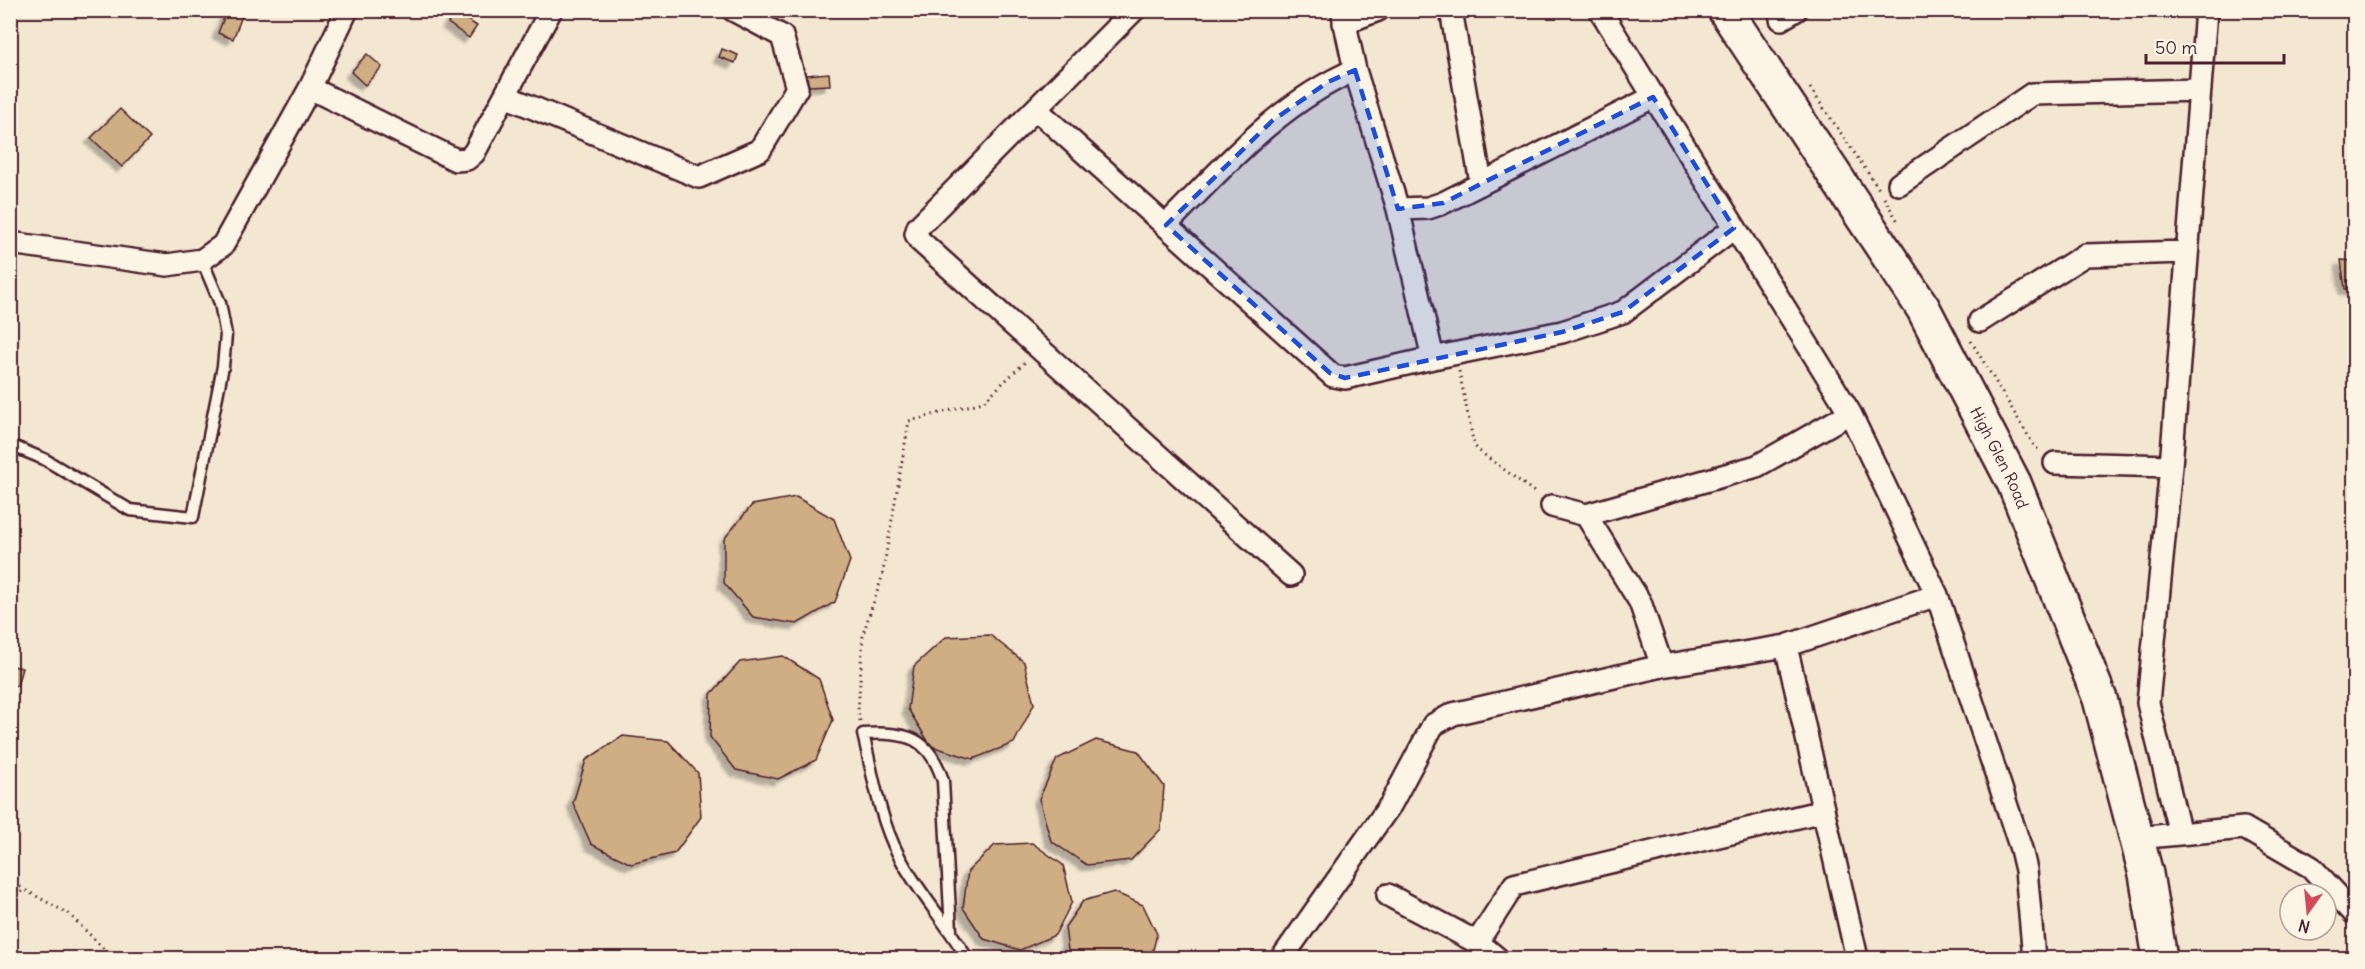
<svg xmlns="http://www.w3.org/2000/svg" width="2365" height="969" font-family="Delius,sans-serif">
<defs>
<filter id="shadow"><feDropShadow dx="-5.5" dy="5.5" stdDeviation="1.5" flood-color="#0004"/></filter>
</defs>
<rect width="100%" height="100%" fill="#f3e7d1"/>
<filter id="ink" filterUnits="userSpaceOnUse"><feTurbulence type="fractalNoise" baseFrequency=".0167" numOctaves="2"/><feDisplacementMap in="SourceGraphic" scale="12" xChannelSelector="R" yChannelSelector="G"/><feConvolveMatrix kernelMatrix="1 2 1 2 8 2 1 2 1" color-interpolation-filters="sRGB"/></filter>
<g filter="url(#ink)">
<path fill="#d0ae83" stroke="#4a1f2b" stroke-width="1.5" filter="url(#shadow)" d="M227 10 244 11 233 39 218 33Z
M455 12 477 26 469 38 448 23Z
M722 49 738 55 735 63 719 57Z
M367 54 382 67 365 85 351 72Z
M829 73 830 85 808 86 807 75Z
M120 109 150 138 122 167 91 138Z
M2341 260 2354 261V291L2345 289Z
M796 497 834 519 850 561 835 602 797 624 753 617 724 583V539L752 505Z
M990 635 1024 662 1034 704 1014 743 973 759 931 746 908 709 914 666 946 637Z
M783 656 819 679 833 720 816 760 778 779 736 770 710 737 711 694 740 662Z
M10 665 22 668 17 686 10 684Z
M623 736 668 741 698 773 701 817 675 853 631 864 591 844 573 803 586 760Z
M1096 740 1138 751 1164 786 1161 829 1131 860 1087 865 1051 841 1039 799 1057 759Z
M1032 843 1063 865 1072 902 1055 935 1020 950 984 939 963 908 968 871 995 845Z
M1114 892 1143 905 1157 934 1151 958H1069L1065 927 1083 901Z"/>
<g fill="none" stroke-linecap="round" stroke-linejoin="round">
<defs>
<path id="service" d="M10 445 44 459 130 510 193 517 223 366 226 335 220 303 202 260
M951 931 943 781C929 736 907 732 863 734 873 774 879 817 898 854 917 891 946 922 967 958"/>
<path id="minor" d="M1134 10 918 227 916 234 920 241 1291 575
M1451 10 1481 183
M1600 10 1850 413 1937 595 2021 849 2026 870 2034 958
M1781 19 1796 10
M1344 23 1378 10
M310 88 456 160 467 159 474 153 551 10
M505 96 699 177 760 150 797 88 782 36 733 10
M1037 110 1333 376 1345 378 1433 358 1398 209 1355 70 1342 10
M1899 184 2032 94 2200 90
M1398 209 1428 208 1443 203 1653 97
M1166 225C1224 167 1278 103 1355 70
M10 243 167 265 202 260 223 245 310 88 347 10
M1980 321 2085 255 2187 252
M1433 358 1562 332 1623 312 1734 228
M2055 463 2171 466
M1552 506 1586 515 1757 466 1850 413
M1586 515 1640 602 1662 666
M1786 646 1857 958
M2180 834 2148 703 2171 466 2206 10
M2136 838 2244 828 2311 867 2354 913
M1388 895 1480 944
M1282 958 1391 804 1433 725 1453 714 1662 666 1786 646 1937 595
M1497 958 1480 944 1483 933 1514 885 1823 811"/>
<g id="primary">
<path id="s1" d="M1725 10 1923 308 2014 483 2100 699 2146 874 2160 958"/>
</g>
</defs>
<use href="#service" stroke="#4a1f2b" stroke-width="15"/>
<use href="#minor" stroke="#4a1f2b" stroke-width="26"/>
<use href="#primary" stroke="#4a1f2b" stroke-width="38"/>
<path stroke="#4a1f2b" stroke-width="3" stroke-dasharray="1.5 4.5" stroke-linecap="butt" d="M1810 88 1879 189
M1884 198 1899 223
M1971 341 2035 447 2041 452
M1459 371 1474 445 1478 450 1537 494
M860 721 858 712 863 634 882 577 909 421 983 402 1025 362
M10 880 25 890
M10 898 25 890 69 914 113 958"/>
<use href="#service" stroke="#fcf5e5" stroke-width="10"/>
<use href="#minor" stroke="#fcf5e5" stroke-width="21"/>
<use href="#primary" stroke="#fcf5e5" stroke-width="33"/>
</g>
</g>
<path fill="#1d4ed8" fill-opacity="0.2" stroke="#1d4ed8" stroke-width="4.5" stroke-dasharray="12 8" stroke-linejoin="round" d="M1355 70 1398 209 1443 203 1653 97 1734 228 1623 312 1562 332 1345 378 1330 373 1166 225 1272 121 1328 82Z"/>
<g text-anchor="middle" stroke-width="4.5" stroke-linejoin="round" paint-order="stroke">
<g font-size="16" fill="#4a1f2b" stroke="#fcf5e5">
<text dy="6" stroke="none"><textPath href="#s1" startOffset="526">High Glen Road</textPath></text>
</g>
</g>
<rect width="2365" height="969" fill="none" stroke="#fcf5e5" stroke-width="36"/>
<rect x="18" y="18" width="2329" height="933" fill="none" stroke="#4a1f2b" stroke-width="2" filter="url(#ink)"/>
<g transform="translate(2308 912) rotate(195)"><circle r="28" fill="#fcf5e5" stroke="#b59f9b" stroke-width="1.5"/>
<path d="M0-4.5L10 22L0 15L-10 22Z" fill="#d1495b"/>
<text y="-9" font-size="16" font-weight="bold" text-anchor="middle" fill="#4a1f2b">N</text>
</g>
<path d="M2146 54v9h138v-9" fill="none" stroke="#4a1f2b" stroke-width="3"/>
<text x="2155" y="54" font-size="18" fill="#4a1f2b" stroke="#fcf5e5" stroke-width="4.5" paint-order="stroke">50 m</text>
</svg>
